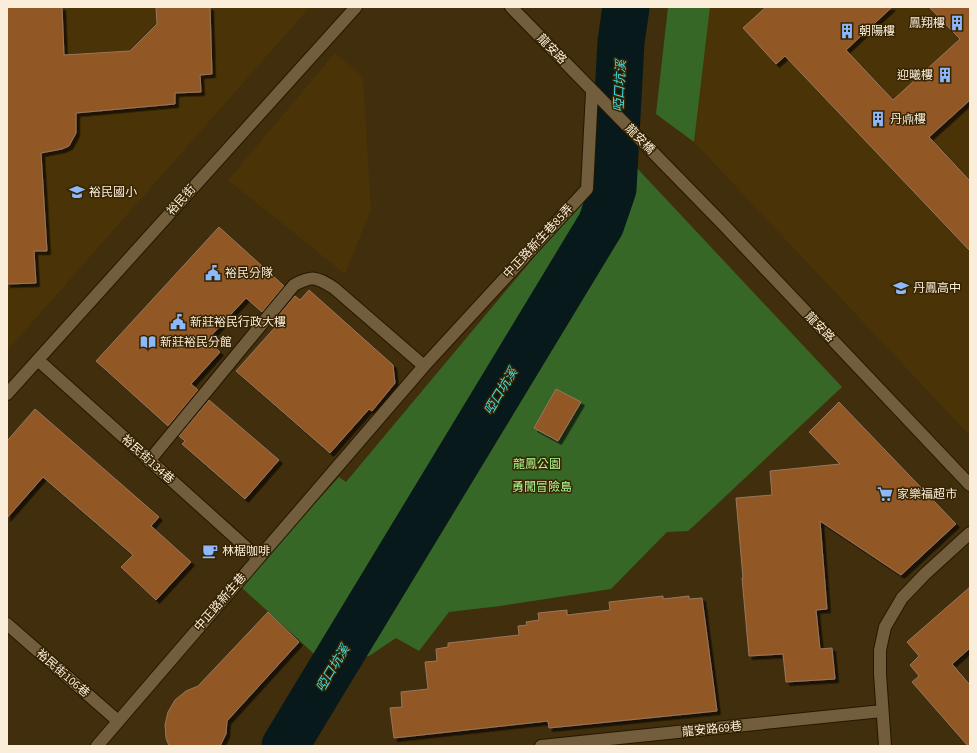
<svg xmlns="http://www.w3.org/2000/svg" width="977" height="753" font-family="'Source Sans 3','Noto Sans TC',sans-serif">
<defs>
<filter id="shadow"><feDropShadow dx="3.5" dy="3.5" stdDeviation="0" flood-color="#0009"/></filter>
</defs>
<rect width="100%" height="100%" fill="#412e0c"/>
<path fill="#4a3307" d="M7 7H310L7 351Z
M710 7H970V436L694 142Z
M335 53 363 77 371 210 345 274 228 180Z"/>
<path fill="#376726" d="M668 7H710L694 142 656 114Z
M635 166 842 387 697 523 688 531 667 532 611 589 500 606 449 612 419 651 396 638 369 656 325 664 240 586 339 477 346 482 591 189 593 211 529 315 554 329 622 216Z"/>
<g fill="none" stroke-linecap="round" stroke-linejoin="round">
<path stroke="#07191a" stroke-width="47" d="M285 746 601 224 613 189 621 42 626 7"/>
</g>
<path fill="#915826" stroke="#98765d" filter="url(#shadow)" d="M7 7H62L64 55 130 51 157 24 156 7H210L212 74 200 75 201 92 175 93V104L76 113V133L69 146 62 149 41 153 47 251H34L36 283 7 284Z
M766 7H892L846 50 893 100 960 39 929 7H970V100L929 137 970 181V251L785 56 776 64 743 28Z
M219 227 284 286 262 312 246 298 207 340 220 352 191 384 198 390 168 426 96 361Z
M309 290 393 365 395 383 372 411 369 409 330 453 236 371 277 325 273 322 295 296 300 300Z
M556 389 581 402 558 441 534 428Z
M209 400 279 460 245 499 182 444 185 441 179 436Z
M839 402 956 524 901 575 820 521 827 609 816 610 820 649 832 648 835 679 786 682 783 654 749 656 742 578H743L736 498 772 495 770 471 840 464 809 432Z
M35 409 159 517 151 526 191 562 156 600 121 567 133 555 43 477 7 518V441Z
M970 587V648L952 664 970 685V746H968L912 682 919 676 910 665 919 656 907 642Z
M663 596V599L689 596V599L702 598 717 711 549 728 548 721 394 738 390 708 402 707 401 692 428 689 425 662 437 661 436 649 448 647V643L519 635 518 626 527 625 526 622 539 620 538 613 567 610V615L610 610 609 602Z
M268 612 299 642 227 721 226 734 220 746H169L166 738 165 725 168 712 175 700 186 691 198 686Z"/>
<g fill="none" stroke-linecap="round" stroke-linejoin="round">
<defs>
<path id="lane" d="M38 360 258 558
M149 461 294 285C313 275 316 277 334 288L424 366
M7 624 118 721
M97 746 424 366 587 189 592 92"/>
<path id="street" d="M7 394 356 7
M541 746 882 711
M885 746 880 674V650L885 627 902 598 925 574 970 533"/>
<path id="secondary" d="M511 7 720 221 970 485"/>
</defs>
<use href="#lane" stroke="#251700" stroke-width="14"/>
<use href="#street" stroke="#251700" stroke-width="14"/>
<use href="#secondary" stroke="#251700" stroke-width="14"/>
<use href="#lane" stroke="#725d3c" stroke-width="12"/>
<use href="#street" stroke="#725d3c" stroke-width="12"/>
<use href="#secondary" stroke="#725d3c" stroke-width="12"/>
</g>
<defs>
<symbol id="building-bare" viewBox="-9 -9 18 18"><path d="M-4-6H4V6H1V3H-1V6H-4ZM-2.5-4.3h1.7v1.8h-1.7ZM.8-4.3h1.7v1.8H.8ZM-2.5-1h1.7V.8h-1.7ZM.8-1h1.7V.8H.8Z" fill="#8db9fc" stroke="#362402" stroke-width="2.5" paint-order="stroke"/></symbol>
<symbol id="school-bare" viewBox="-9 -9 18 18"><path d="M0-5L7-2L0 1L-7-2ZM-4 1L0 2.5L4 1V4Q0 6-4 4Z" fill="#8db9fc" stroke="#362402" stroke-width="2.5" paint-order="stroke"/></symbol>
<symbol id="civic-bare" viewBox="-9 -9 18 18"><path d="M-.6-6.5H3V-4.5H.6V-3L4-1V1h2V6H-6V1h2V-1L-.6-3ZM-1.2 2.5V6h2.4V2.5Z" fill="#8db9fc" stroke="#362402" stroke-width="2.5" paint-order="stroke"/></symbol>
<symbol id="library-bare" viewBox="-9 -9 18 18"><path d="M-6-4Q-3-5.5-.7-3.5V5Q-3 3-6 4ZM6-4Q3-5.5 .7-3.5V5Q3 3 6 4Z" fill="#8db9fc" stroke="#362402" stroke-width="2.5" paint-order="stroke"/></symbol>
<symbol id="supermarket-bare" viewBox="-9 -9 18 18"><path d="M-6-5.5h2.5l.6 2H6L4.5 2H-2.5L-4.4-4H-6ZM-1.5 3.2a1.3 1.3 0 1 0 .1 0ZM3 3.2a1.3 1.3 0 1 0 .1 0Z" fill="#8db9fc" stroke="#362402" stroke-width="2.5" paint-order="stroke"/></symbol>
<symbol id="cafe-bare" viewBox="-9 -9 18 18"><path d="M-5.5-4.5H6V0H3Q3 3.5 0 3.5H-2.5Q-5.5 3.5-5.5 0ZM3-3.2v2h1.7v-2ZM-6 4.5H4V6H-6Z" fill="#8db9fc" stroke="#362402" stroke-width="2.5" paint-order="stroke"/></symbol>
</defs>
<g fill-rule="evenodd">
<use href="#building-bare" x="946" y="12" width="22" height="22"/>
<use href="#building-bare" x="836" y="20" width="22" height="22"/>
<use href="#building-bare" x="934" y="64" width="22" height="22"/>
<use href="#building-bare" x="867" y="108" width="22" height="22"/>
<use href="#school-bare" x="66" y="181" width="22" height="22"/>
<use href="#civic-bare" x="202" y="262" width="22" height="22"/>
<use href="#school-bare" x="890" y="277" width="22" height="22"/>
<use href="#civic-bare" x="167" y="311" width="22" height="22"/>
<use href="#library-bare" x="137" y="331" width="22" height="22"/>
<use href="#supermarket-bare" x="874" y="483" width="22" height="22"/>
<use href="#cafe-bare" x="199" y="540" width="22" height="22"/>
</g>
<g text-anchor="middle" stroke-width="3" stroke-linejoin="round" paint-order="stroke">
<g font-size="12" fill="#faeedb" stroke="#362402" text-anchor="start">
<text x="945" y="27" text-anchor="end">鳳翔樓</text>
<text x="859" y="35">朝陽樓</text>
<text x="933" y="79" text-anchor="end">迎曦樓</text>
<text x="890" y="123">丹鼑樓</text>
<text x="89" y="196">裕民國小</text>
<text x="225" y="277">裕民分隊</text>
<text x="913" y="292">丹鳳高中</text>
<text x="190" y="326">新莊裕民行政大樓</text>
<text x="160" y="346">新莊裕民分館</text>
<text x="897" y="498">家樂福超市</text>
<text x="222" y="555">林椐咖啡</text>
</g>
<g font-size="12" fill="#faeedb" stroke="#362402">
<text transform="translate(552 49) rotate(46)" y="4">龍安路</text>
<text transform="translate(640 139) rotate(45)" y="4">龍安橋</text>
<text transform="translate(181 200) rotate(-48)" y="4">裕民街</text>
<text transform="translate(538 241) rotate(-47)" y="4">中正路新生巷85弄</text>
<text transform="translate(820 327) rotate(46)" y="4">龍安路</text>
<text transform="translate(148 459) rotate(42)" y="4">裕民街134巷</text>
<text transform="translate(220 602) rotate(-49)" y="4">中正路新生巷</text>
<text transform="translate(63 673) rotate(41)" y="4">裕民街106巷</text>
<text transform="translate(712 729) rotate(-6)" y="4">龍安路69巷</text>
</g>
<g font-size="12" fill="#acfa94" stroke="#362402">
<text x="537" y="468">龍鳳公園</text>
<text x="542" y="491">勇闖冒險島</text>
</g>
<g font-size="13" font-style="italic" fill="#43dbe0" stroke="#362402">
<text transform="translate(619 86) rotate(-87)" y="5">啞口坑溪</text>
<text transform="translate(500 391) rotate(-59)" y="5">啞口坑溪</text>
<text transform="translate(332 668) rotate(-59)" y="5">啞口坑溪</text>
</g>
</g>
<rect width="977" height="753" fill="none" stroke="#faeedb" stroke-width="16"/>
</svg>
